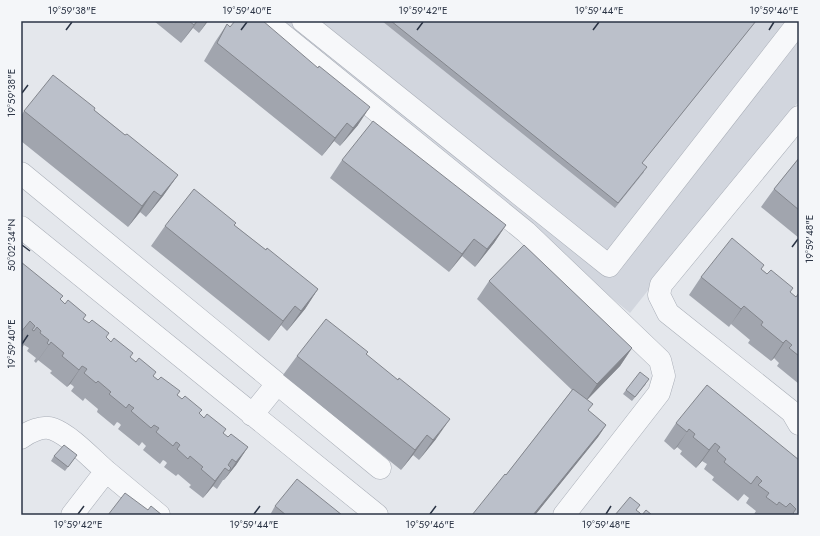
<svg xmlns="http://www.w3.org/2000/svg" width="820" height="536" font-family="Jost,sans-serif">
<rect width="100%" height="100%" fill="#e4e7ec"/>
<path fill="#d2d6de" d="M272 21H799V101L630 313Z"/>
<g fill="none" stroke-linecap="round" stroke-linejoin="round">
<defs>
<path id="minor" d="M266 21 526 232 660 360 664 376 659 393 564 515
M303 21 609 266 799 22
M799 117 661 285 659 295 668 313 792 412 799 424
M21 173 380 468
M21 227 377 515
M252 415 277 384
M21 438C28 432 43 425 53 429 71 436 91 458 106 471
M72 515 106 471 159 515"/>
</defs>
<use href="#minor" stroke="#a9aeb7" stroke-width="23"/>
<use href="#minor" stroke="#f7f8fa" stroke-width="22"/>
</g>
<path fill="#a1a5ae" d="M154 21H208L199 33 193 28 181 43Z
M382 21H756L642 163 644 172 615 208Z
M227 24 358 125 340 146 334 141 322 156 204 61 215 42Z
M94 110 125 135 178 175 163 196 146 217 140 212 128 227 21 141V116L24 111Z
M799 158V238L761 207 774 189Z
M342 160 506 225 494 243 475 267 462 256 449 272 330 178Z
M234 225 266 250 318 289 305 309 287 331 281 325 269 341 151 246 165 226Z
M21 262 60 300 153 376 228 437 248 447 236 465 224 480H223L217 489 213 486 203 498 189 487 191 485 178 474 176 476 164 467 167 463 165 461 163 460 160 464 143 450 146 446 142 442 139 446 118 429 121 425 119 423 117 422 114 426 97 412 98 409 85 398 83 401 71 391 74 387 72 385 70 384 67 387 50 373 52 371 38 360 36 363 34 361 36 358 27 351 29 348 24 345 21 349V346L23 343 21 342Z
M761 269 796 297 799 293V384L777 366 779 363 774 358 771 361 748 343 750 340 731 324 729 327 689 295 701 277Z
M489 281 632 348 620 366 587 400 588 411 606 425 598 437 535 515 506 475 572 390 477 299Z
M366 354 436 439 419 460 413 455 401 470 283 375 297 356Z
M646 384 632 401 623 394 626 390Z
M676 423 799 460V515H755L754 514 756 511 746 503 749 498 744 494 738 501 712 480 714 477 704 469 707 464 702 461 696 468 680 454 682 451 677 447 674 450 664 441Z
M77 455 65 471 51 461 54 456Z
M275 506 342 515H270Z"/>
<path fill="#83868d" d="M197 21H198L181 43 194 25Z
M207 21H208L199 33Z
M370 107 358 125 340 146 353 128Z
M347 123 334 141 322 156 335 138Z
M178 175 163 196 146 217 161 196Z
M154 191 140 212 128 227 142 206Z
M506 225 494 243 475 267 487 249Z
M474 239 462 256 449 272 462 254Z
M318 289 305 309 287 331 301 311Z
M295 306 281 325 269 341 283 321Z
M744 306 731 324 729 327 741 309Z
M786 340 774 358 771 361 783 343Z
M51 342 38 360 36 363 49 345Z
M632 348 620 366 585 402 597 384Z
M82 366 70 384 67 387 79 370Z
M450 419 436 439 419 460 433 440Z
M606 425 598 437 535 515H533Z
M689 429 677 447 674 450 687 432Z
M427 435 413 455 401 470 415 450Z
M715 443 702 461 696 468 709 450Z
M248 447 236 465 224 480 236 462Z
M225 468 213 486 203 498 215 481Z"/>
<path fill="#bbc0ca" stroke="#83868d" d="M189 21H197L194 25Z
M235 21H263L318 68 319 66 370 107 353 128 347 123 335 138 217 43 227 24 230 27Z
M391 21H756L642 163 647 167 618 203Z
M53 75 95 108 94 110 125 135 127 134 178 175 161 196 154 191 142 206 24 111Z
M373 121 506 225 487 249 474 239 462 254 342 160Z
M799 158V210L774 189Z
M194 189 236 223 234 225 266 250 267 248 318 289 301 311 295 306 283 321 165 226Z
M732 238 764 265 761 269 767 274 771 270 793 288 790 292 796 297 799 293V356L789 348 792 345 786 340 783 343 761 325 763 322 744 306 741 309 701 277Z
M524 245 632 348 597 384 489 281Z
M21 262 63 296 60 299 65 304 68 300 86 315 83 319 89 323 92 320 109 333 106 337 111 342 114 338 133 353 130 357 136 362 139 358 156 372 153 376 158 380 161 377 180 391 177 395 182 399 185 396 202 410 199 413 204 418 207 414 226 429 223 433 228 437 231 434 248 447 236 462 232 459 228 465 231 468 229 471 225 468 215 481 201 469 203 467 190 456 188 459 177 449 180 445 178 443 176 442 173 446 156 432 159 428 154 425 151 428 131 411 134 408 131 406 129 404 126 408 109 394 111 392 98 381 96 383 84 373 87 369 84 367 82 366 79 370 62 356 64 353 51 342 49 345 47 343 49 340 40 333 41 331 37 327 34 331 32 330 35 326 30 321 21 332Z
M326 319 368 352 366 354 398 380 399 378 450 419 433 440 427 435 415 450 297 356Z
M640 372 649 379 635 397 626 390Z
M707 385 799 460V515H795L793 513 796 509 790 503 786 507 779 502 777 505 766 497 769 493 758 485 762 481 757 476 751 484 724 462 726 459 717 451 720 447 715 443 709 450 693 437 695 434 689 429 687 432 676 423Z
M573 389 593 404 588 410 606 425 533 515H472L505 474 506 475Z
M64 445 77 455 68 467 54 456Z
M297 479 342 515H286L275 506Z
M125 493 148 510 151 506 162 515H108Z
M630 497 640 505 636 510 640 513 642 515 646 510 652 515H615Z"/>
<path fill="none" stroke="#2b3445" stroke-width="1.5" d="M66 30 72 22M241 30 247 22M417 30 423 22M593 30 599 22M769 30 774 22M22 93 28 85M22 245 30 251M792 247 798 239M22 344 28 335M78 514 84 506M254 514 260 506M430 514 436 506M606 514 611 506"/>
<rect width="820" height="536" fill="none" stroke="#f4f6f9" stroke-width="44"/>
<rect x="22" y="22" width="776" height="492" fill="none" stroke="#2b3445" stroke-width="1.5"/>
<g font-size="10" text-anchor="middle" fill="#2b3445">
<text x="72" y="14">19°59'38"E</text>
<text x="247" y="14">19°59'40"E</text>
<text x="423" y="14">19°59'42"E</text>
<text x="599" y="14">19°59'44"E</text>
<text x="774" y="14">19°59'46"E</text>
<text transform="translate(11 93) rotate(-90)" y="4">19°59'38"E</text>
<text transform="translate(809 239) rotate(-90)" y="4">19°59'48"E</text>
<text transform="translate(11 245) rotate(-90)" y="4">50°02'34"N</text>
<text transform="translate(11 344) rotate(-90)" y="4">19°59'40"E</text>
<text x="78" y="528">19°59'42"E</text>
<text x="254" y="528">19°59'44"E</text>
<text x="430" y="528">19°59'46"E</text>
<text x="606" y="528">19°59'48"E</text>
</g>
</svg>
